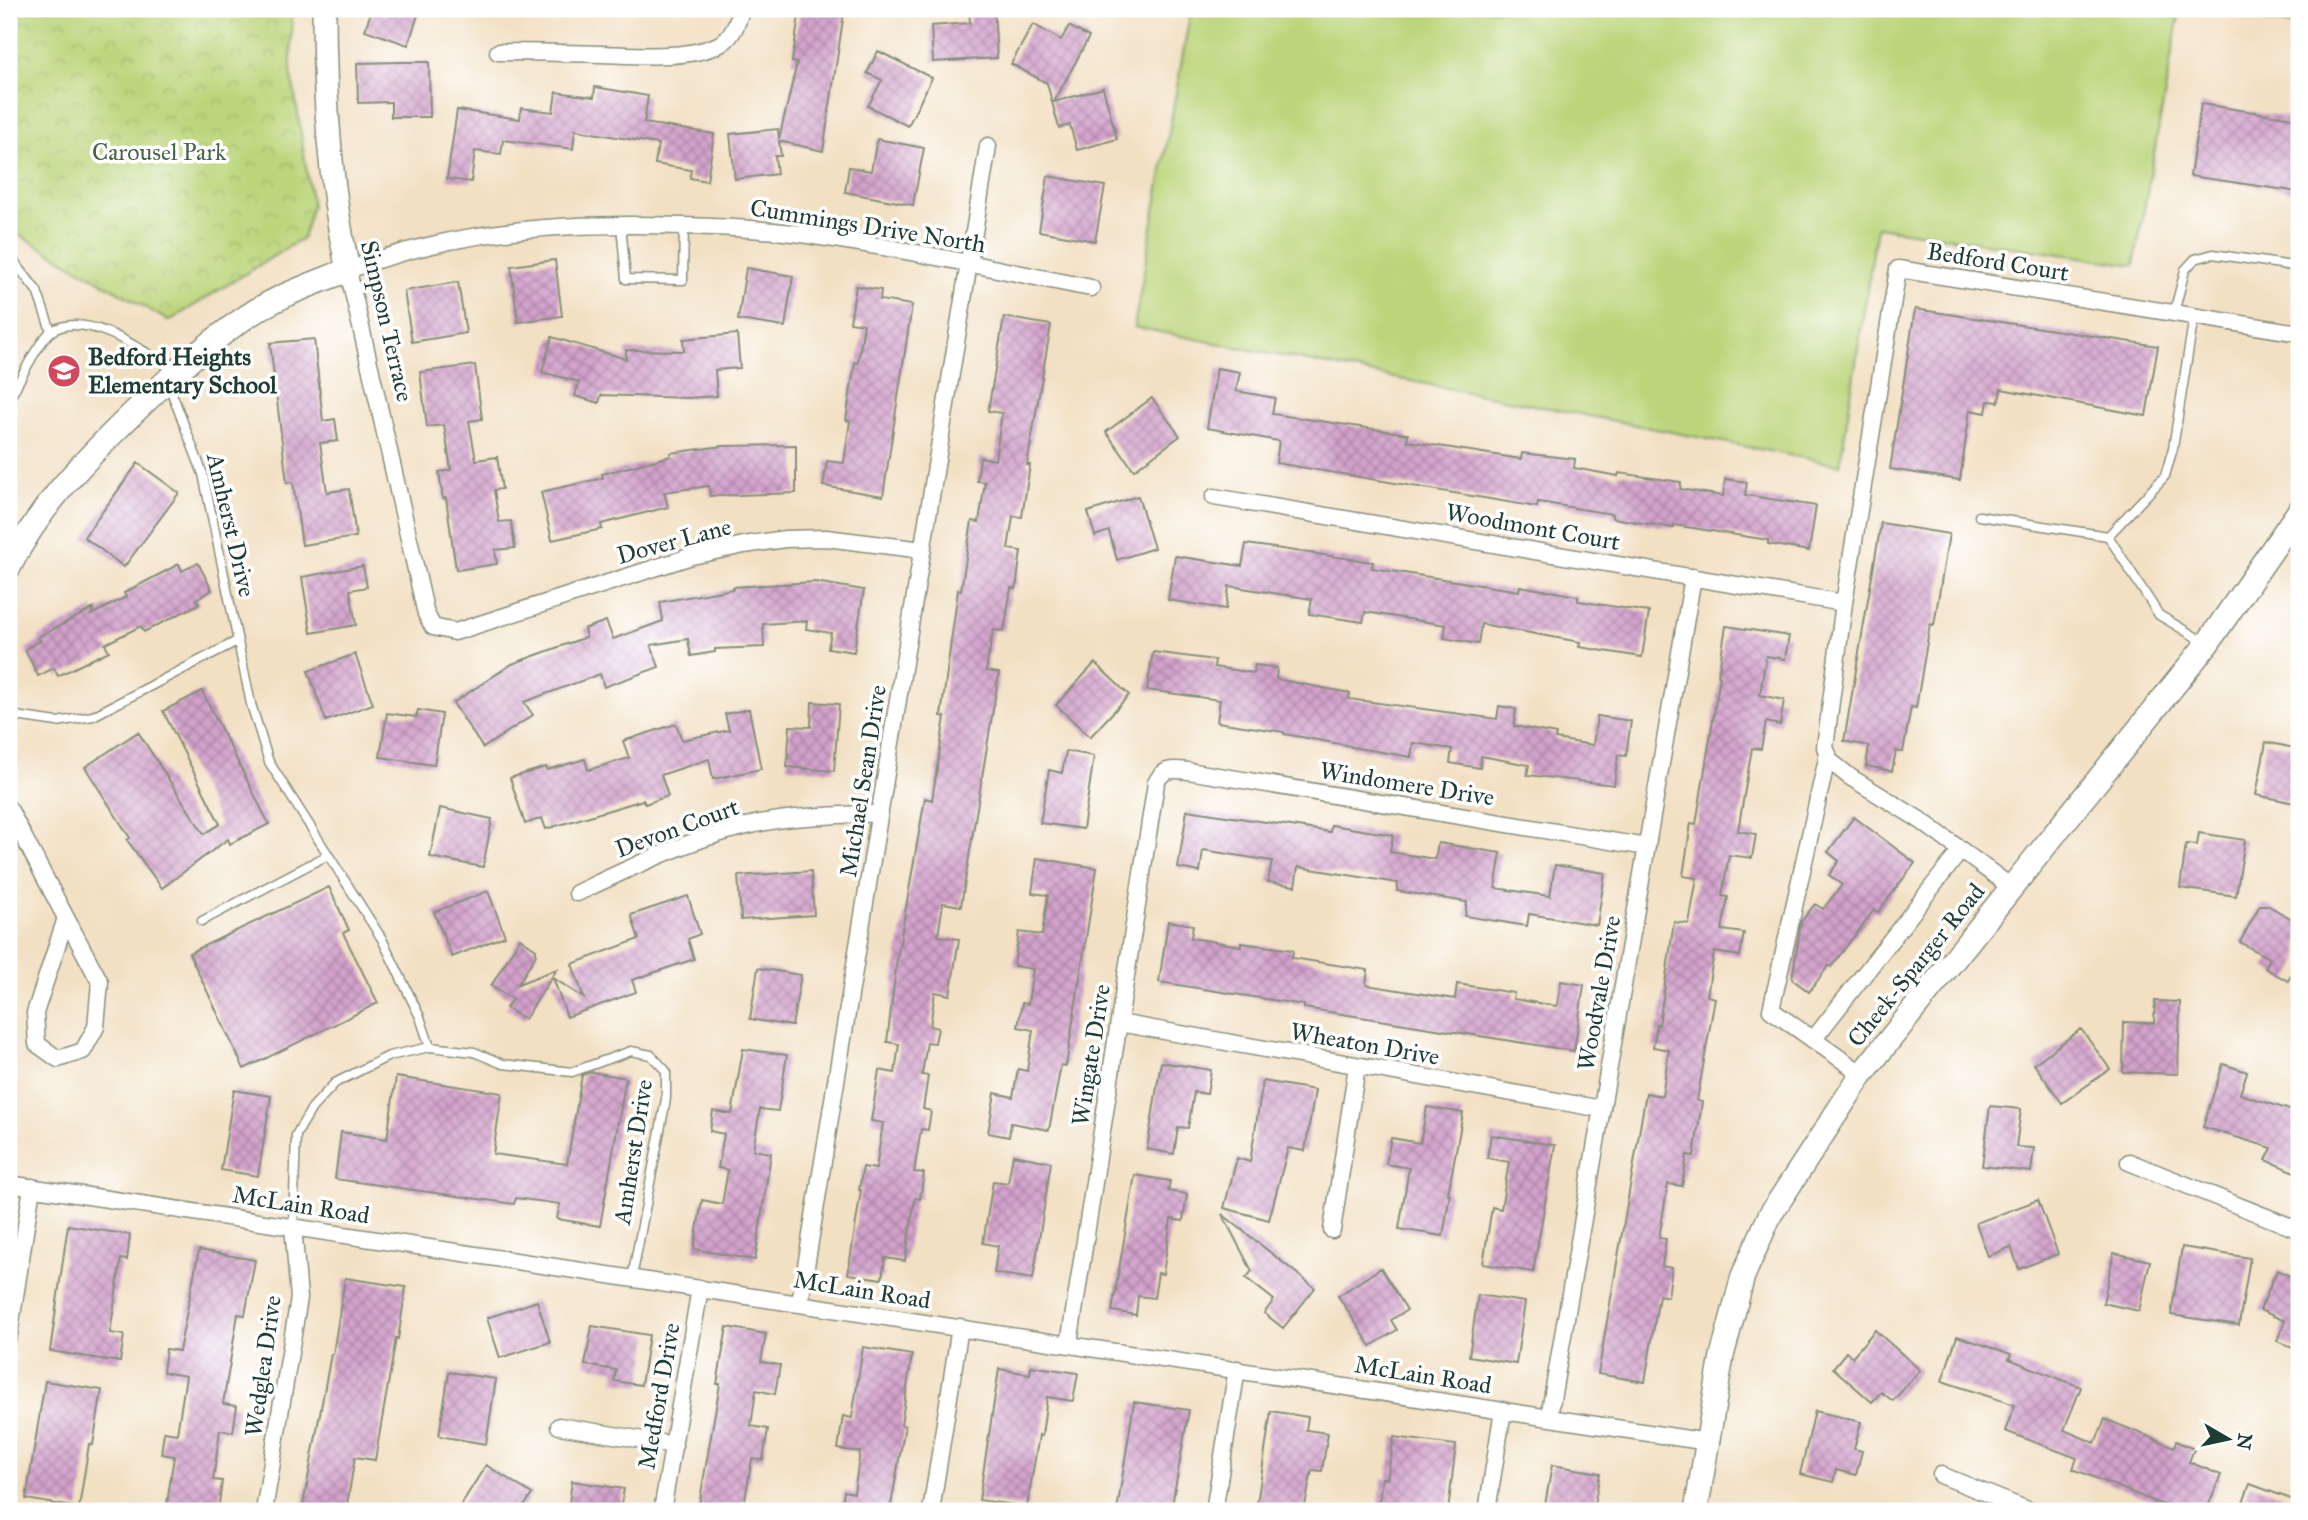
<svg xmlns="http://www.w3.org/2000/svg" width="2308" height="1520" font-family="'IM FELL Great Primer',serif">
<defs>
<pattern id="park-crowns" width="20" height="18" patternUnits="userSpaceOnUse" patternTransform="scale(1.75)"><rect width="20" height="18" fill="#bbd57a"/><path d="M2 6a3 3 0 1 1 6 0M12 15a3 3 0 1 1 6 0" fill="none" stroke="#a0b86a"/></pattern>
<pattern id="building-cross-hatch" width="8" height="8" patternUnits="userSpaceOnUse" patternTransform="scale(1.75)"><rect width="8" height="8" fill="#d3a2cc"/><path d="M0 0l8 8M0 8l8-8" fill="none" stroke="#ab85a6"/></pattern>
</defs>
<rect width="100%" height="100%" fill="#fff"/>
<filter id="ink" filterUnits="userSpaceOnUse"><feTurbulence type="fractalNoise" baseFrequency=".0143" numOctaves="2"/><feDisplacementMap in="SourceGraphic" scale="14" xChannelSelector="R" yChannelSelector="G"/><feConvolveMatrix kernelMatrix="1 2 1 2 8 2 1 2 1" color-interpolation-filters="sRGB"/></filter>
<filter id="wash" filterUnits="userSpaceOnUse"><feTurbulence type="fractalNoise" baseFrequency=".00686" numOctaves="4" result="noise"/><feDisplacementMap in="SourceGraphic" scale="28" xChannelSelector="R" yChannelSelector="G"/><feGaussianBlur stdDeviation="1.57" result="paint"/><feColorMatrix in="noise" values="0 0 0 0 0 0 0 0 0 0 0 0 0 0 0 0 0 1.4 0 .05"/><feComposite in="paint" operator="in"/></filter>
<g filter="url(#wash)">
<rect width="100%" height="100%" fill="#f2e0c3"/>
<path fill="#bbd57a" stroke="#6d8957" stroke-width="2" d="M1191 9H2180L2134 265 1877 227 1840 465 1134 327Z
M2191 9H2299V26Z"/>
<path fill="url(#park-crowns)" stroke="#6d8957" stroke-width="2" d="M9 9H292L291 70 312 205 303 238 169 321 9 229Z"/>
<g id="blocks">
<path fill="url(#building-cross-hatch)" d="M372 9H420L408 45 365 30Z
M800 9 844 13 823 151 779 141 781 156H775L777 174 735 179 730 134 778 129 779 139 797 63 792 62Z
M969 9H994L997 58 933 62 931 26 970 23Z
M1033 24 1061 40 1069 26 1089 37 1054 102 1103 88 1117 139 1077 150 1070 125 1059 128 1047 83 1011 64Z
M878 51 932 78 908 126 868 106 882 80 867 73Z
M401 62H429L430 117H391V102L358 103 357 63Z
M595 87 648 96 644 123 714 134 707 181 690 178 691 170 655 164 658 144 575 130 573 149 503 140 501 154 475 151 471 182 447 179 457 110 520 119 521 108 553 112 556 92 594 97Z
M2201 104 2299 119V192L2190 176Z
M877 139 924 148 913 205 845 192 849 167 871 171Z
M1048 176 1105 186 1095 241 1039 231Z
M555 260 562 316 518 322 511 266Z
M746 268 793 276 785 327 738 320Z
M458 282 466 333 412 342 404 291Z
M856 286 881 290 880 300 912 305 883 496 823 486 827 461 844 463 850 421 846 420 855 362 858 363 864 324 850 322Z
M1915 309 2158 346 2146 416 2001 389 1999 402 1988 401 1986 413 1970 410 1960 480 1890 469Z
M1004 317 1051 325 1027 465H1030L1022 517 1013 516 1008 549 1021 551 1016 589 1011 588 1004 631 993 630 986 671 999 673 961 906 943 903 938 936 959 939 950 995 935 992 930 1026 938 1028 935 1043 927 1042 922 1075 928 1076 923 1109 931 1111 928 1130 921 1129 914 1172 924 1173 920 1199 915 1198 905 1261 885 1258 882 1279 848 1274 861 1190H859L863 1167 876 1169 883 1123 871 1121 879 1070 895 1073 899 1044 887 1042 897 959 925 798 932 800 945 717 941 716 958 590H961L972 521 979 522 985 482 977 481 980 457 995 460 1002 413 988 411Z
M737 334 740 368 715 370 717 396 688 398 601 395 599 403 575 396 579 382 542 372 552 337 626 359V350L684 351 683 339Z
M314 339 323 421 335 419 338 441 320 443 327 492 349 489 356 537 302 545 293 482 287 483 270 343Z
M475 365 482 419 469 421 476 460 497 457 502 489 494 490 499 522 511 521 515 548 495 550 497 564 456 570 446 498 443 499 439 472 451 470 444 425 427 427 420 372Z
M1217 368 1240 372 1236 391 1275 398 1272 414 1408 434 1407 441 1521 459 1522 453 1575 459 1574 468 1618 476 1619 473 1681 482 1680 489 1723 496 1725 479 1747 482 1745 495 1816 506 1809 551 1768 544V540L1674 525V528L1612 518V514L1538 502 1537 507 1276 463 1279 441 1207 428Z
M1152 398 1180 436 1134 470 1106 432Z
M796 445V493L710 496 709 486 664 492 668 507 601 524 602 529 552 540 541 492 603 478 602 474 671 456 670 453 723 446Z
M138 463 179 493 124 567 84 537Z
M1138 496 1154 548 1117 560 1109 531 1095 536 1088 512Z
M1881 523 1949 534 1934 625 1930 624 1916 708 1911 707 1903 752 1896 751 1892 771 1866 766 1869 746 1844 741Z
M1246 544 1373 562 1372 568 1519 591 1520 586 1578 596V601L1649 612 1642 657 1579 647 1580 642 1481 624 1478 644 1444 638 1446 625 1365 612 1363 622 1309 614 1312 599 1229 586 1226 609 1168 600 1175 556 1242 566Z
M198 563 212 590 196 599 199 604 144 632 141 626 105 644 109 651 58 676 54 668 38 676 25 649 40 641 38 637 94 608 91 615 126 597 124 593 179 564 182 571Z
M363 566 367 587 350 590 356 625 311 633 302 577Z
M815 582 864 590 854 652 828 648 831 633 806 629 807 621 763 624 764 647 715 649V652L691 656 688 639 651 645 659 667 604 687 600 674 524 702 533 715 483 748 453 703 512 664 586 637 584 629 606 621 613 639 663 621 660 602 733 589V587Z
M1726 626 1789 636 1785 659 1766 656 1760 695 1784 700 1780 725 1766 722 1761 749 1752 748 1738 831 1756 834 1752 858 1729 855 1722 896 1728 897 1722 930 1744 933 1740 956 1714 952 1707 996 1715 998 1697 1101 1702 1102 1694 1156 1687 1155 1682 1186 1668 1184 1659 1238 1666 1239 1662 1266 1672 1268 1668 1297 1659 1295 1645 1382 1598 1374 1646 1093 1662 1096 1669 1050 1653 1047 1657 1024 1659 1025 1674 922 1689 924 1697 878 1683 876 1691 823 1696 824 1720 677 1718 676Z
M1153 652 1215 660 1214 667 1254 673 1255 665 1277 668 1276 679 1350 693 1349 699 1497 719 1499 706 1516 709 1514 726 1556 734 1555 739 1593 745 1597 716 1631 721 1626 756 1618 755 1614 785 1527 775 1529 765 1481 756 1480 768 1450 763 1452 749 1413 743 1411 757 1351 747V746L1284 734V732L1217 722 1220 700 1147 690Z
M355 654 373 704 326 721 308 671Z
M1095 663 1129 695 1090 737 1056 705Z
M202 691 269 824 230 844 228 839 162 888 127 840 130 838 85 767 138 732 204 834 220 824 163 711Z
M812 702 839 704 834 771 787 767 790 726 811 727Z
M749 709 761 769 713 779 709 759 661 775 668 796 645 804 643 800 546 829 542 818 525 824 510 778 546 767 547 770 585 759 588 770 629 758 623 741 676 724 682 740 729 730 725 714Z
M418 710 442 714 434 765 380 757 387 713 416 717Z
M2266 742 2299 749V804L2256 795Z
M1066 751 1094 756 1083 829 1040 823 1049 770 1062 773Z
M440 808 492 819 483 867 430 857Z
M1187 810 1330 832 1331 825 1393 835 1390 852 1435 859 1438 843 1501 853 1495 888 1550 896 1555 865 1605 873 1597 925 1529 914 1527 926 1465 916 1467 902 1397 891 1398 883 1298 867 1295 886 1268 882 1272 861 1203 850 1200 872 1178 868Z
M1854 817 1915 863 1878 912 1874 910 1831 967 1829 965 1809 992 1792 979 1801 922 1815 904 1823 909 1842 885 1829 875 1839 861 1828 852Z
M2199 833 2245 840 2236 896 2180 888 2186 844 2197 845Z
M1037 858 1097 868 1066 1066 1061 1065 1049 1130 1011 1123 1009 1137 988 1133 995 1093 1013 1097 1018 1069 1027 1071 1033 1030 1018 1027 1022 1003 1028 1004 1033 969 1014 966 1019 932 1042 935 1048 895 1032 893Z
M811 871 814 915 741 920 738 876Z
M329 887 349 930 343 933 378 1003 244 1069 189 953Z
M488 891 505 936 452 957 434 912Z
M688 896 700 934 688 939 694 959 632 980 636 992 567 1017 553 978 584 998 572 964 639 939 631 915Z
M2260 905H2267L2299 923V961L2288 981 2265 968 2270 959 2240 942Z
M1168 921 1193 925 1191 938 1241 946V943L1293 950 1292 958 1368 970 1366 985 1455 999 1457 984 1514 993 1513 999 1557 1006 1561 981 1584 985 1574 1051 1304 1008V1005L1159 982Z
M520 938 536 949V955L518 984 557 969 525 1019 506 1008 512 999 491 986Z
M758 968 801 975 792 1026 750 1019Z
M2155 1001 2180 1002 2178 1074 2123 1072 2124 1022 2154 1023Z
M2081 1029 2110 1069 2062 1103 2034 1064Z
M743 1049 787 1055 778 1111 760 1109 753 1150 771 1153 755 1260 694 1249 702 1200 722 1204 728 1170 718 1168 724 1134 710 1131 713 1111 732 1114Z
M1161 1062 1211 1070 1207 1094 1194 1092 1188 1128 1178 1127 1174 1154 1147 1149Z
M2223 1064 2247 1072 2240 1094 2299 1113V1174L2266 1160 2272 1148 2203 1127Z
M592 1072 626 1078 600 1226 557 1219 560 1204 516 1198 514 1204 335 1179 341 1132 387 1139 396 1077 502 1093 493 1154 567 1164 582 1075Z
M1263 1081 1315 1090 1305 1151 1288 1148 1269 1220 1224 1208 1237 1158 1250 1162Z
M234 1090 271 1096 258 1176 221 1170Z
M1990 1106 2021 1109 2016 1147 2034 1148 2031 1172 1982 1166Z
M1427 1107 1463 1113 1448 1194H1450L1443 1236 1399 1229 1409 1168 1386 1164 1391 1138 1420 1143Z
M1491 1135 1555 1145 1533 1272 1483 1264 1492 1207 1501 1209 1509 1162 1487 1158Z
M1013 1155 1051 1162 1033 1279 994 1273 998 1246 983 1243 993 1181 1008 1183Z
M1135 1175 1170 1181 1168 1191 1187 1194 1183 1221 1171 1219 1163 1274 1158 1273 1154 1298 1138 1296 1136 1315 1112 1311Z
M2038 1200 2058 1254 2019 1269 2011 1247 1988 1256 1976 1223Z
M1222 1214 1315 1288 1283 1328 1264 1313 1274 1300 1246 1278 1252 1271Z
M68 1225 130 1235 127 1260 121 1259 110 1333 124 1335 120 1362 50 1351Z
M2182 1247 2250 1258 2239 1325 2171 1315Z
M199 1250 255 1260 245 1315 238 1314 223 1404 237 1406 233 1432 220 1430 213 1480 222 1481 218 1511H166L174 1456 161 1454 164 1432 177 1434 186 1376 163 1372 166 1349 179 1351Z
M2114 1253 2150 1261 2139 1311 2103 1303Z
M1381 1268 1407 1310 1391 1320 1397 1330 1371 1346 1338 1296Z
M2277 1270 2299 1280V1351L2277 1341 2285 1321 2260 1310Z
M345 1278 406 1287 398 1339 396 1338 375 1460 355 1457 346 1511H302L331 1354H333Z
M1478 1295 1525 1302 1516 1364 1469 1356Z
M537 1301 550 1342 500 1358 487 1318Z
M592 1326 649 1335 641 1385 614 1381 616 1370 585 1365Z
M727 1327 766 1334 761 1362 780 1365 775 1394 756 1390 751 1426 768 1429 763 1460 752 1459 743 1511H698L720 1384H717Z
M1875 1330 1920 1370 1893 1401 1881 1392 1872 1402 1833 1368 1846 1352 1852 1357Z
M1957 1336 2011 1354 2009 1359 2081 1387 2064 1430 2095 1443 2105 1419 2174 1447 2176 1441 2194 1449 2189 1462 2221 1475 2206 1511H2178L2073 1469 2077 1458 2005 1431 2015 1405 1942 1381Z
M863 1347 912 1355 901 1425 905 1426 890 1511H841L844 1491 854 1493 860 1452 838 1449 843 1416 852 1418Z
M1031 1366 1078 1373 1073 1401 1047 1397 1042 1436 1039 1435 1027 1507 979 1500 999 1369 1030 1374Z
M449 1372 496 1379 486 1444 439 1436Z
M45 1381 102 1390 93 1445 89 1444 79 1508 26 1499Z
M1134 1402 1189 1410 1171 1511H1117Z
M1271 1411 1308 1417 1306 1430 1328 1433 1322 1471 1312 1470 1304 1511H1256Z
M1815 1411 1861 1422 1854 1449 1862 1451 1856 1475 1836 1470 1833 1482 1800 1474Z
M1394 1437 1456 1445 1448 1511H1378L1382 1478 1387 1479Z
M486 1465 532 1494 521 1511H457Z
M1552 1465 1600 1473 1593 1511H1544Z
M572 1481 624 1489 620 1511H568Z
M2250 1484 2299 1502V1511H2240Z"/>
</g>
</g>
<g filter="url(#ink)">
<use href="#blocks" fill-opacity="0" stroke="#888e7c" stroke-width="2"/>
<g fill="none" stroke-linecap="round" stroke-linejoin="round">
<defs>
<path id="lane" d="M621 224 626 279 683 280 684 226
M9 255 37 291 51 331
M2174 313 2185 270 2195 259 2213 254 2299 267
M2194 316 2173 448 2165 476 2108 536 2159 615 2204 642
M168 383 203 474 251 704 269 762 382 939 420 1017 430 1047
M9 400C17 386 39 339 52 331 87 309 146 353 176 371
M1979 516 2108 536
M9 715 57 722 93 716 237 641
M202 921 328 855
M293 1226 296 1135 312 1108 335 1083 389 1056 430 1047 474 1052 503 1064 572 1072 631 1051 651 1055 666 1071V1099L632 1278"/>
<path id="street" d="M498 52C533 52 567 53 601 54 635 55 689 60 720 44 733 37 738 23 741 9
M1214 497 1844 603
M923 550 826 538 785 539 744 545 692 556 455 632 433 627 426 614 348 270C459 229 564 222 682 226 726 227 770 229 814 236 907 249 999 270 1091 288
M1828 754 1771 1010 1862 1074
M9 809 66 918 35 1013 37 1044 58 1059 83 1051 96 1027 100 982 66 918
M2011 887 1920 820 1850 777 1830 761 1825 747 1844 603 1898 269 2299 333
M577 893C632 867 687 840 747 826 790 815 836 816 880 813
M1119 1023 1602 1109
M1813 1040 1961 850
M2129 1162 2299 1230
M9 1184 1708 1442
M1332 1230 1357 1066
M800 1303 988 146
M9 1335 32 1187
M1069 1344 1156 783C1163 768 1172 769 1188 771L1647 847
M1549 1417 1693 577
M559 1426 674 1445
M1941 1475 2030 1511
M264 1511 299 1298 293 1226
M662 1511 700 1288
M931 1511 960 1327
M1214 1511 1237 1369
M1487 1511 1503 1410"/>
<path id="secondary" d="M9 567C39 508 78 467 125 421 163 384 201 347 246 317 277 296 313 284 348 270 329 184 324 96 324 9
M1696 1511 1722 1356 1743 1276 1770 1215 1862 1074 2207 644 2299 511"/>
</defs>
<use href="#lane" stroke="#888e7c" stroke-width="11"/>
<use href="#street" stroke="#888e7c" stroke-width="19"/>
<use href="#secondary" stroke="#888e7c" stroke-width="26"/>
<use href="#lane" stroke="#fff" stroke-width="8"/>
<use href="#street" stroke="#fff" stroke-width="16"/>
<use href="#secondary" stroke="#fff" stroke-width="23"/>
</g>
</g>
<defs>
<symbol id="school-disc" viewBox="-11 -11 22 22"><circle r="9.5" fill="#d1495b" stroke="#fff"/><path d="M0-5L7-2L0 1L-7-2ZM-4 1L0 2.5L4 1V4Q0 6-4 4Z" fill="#fff"/></symbol>
</defs>
<g fill-rule="evenodd">
<use href="#school-disc" x="45" y="352" width="38" height="38"/>
</g>
<g text-anchor="middle" stroke-width="7" stroke-linejoin="round" paint-order="stroke">
<g font-size="24" fill="#466346" stroke="#fff">
<text x="159" y="160">Carousel Park</text>
</g>
<g font-size="24" fill="#1f3d34" stroke="#fff">
<text transform="translate(868 226) rotate(9)" y="8">Cummings Drive North</text>
<text transform="translate(1998 262) rotate(9)" y="8">Bedford Court</text>
<text transform="translate(387 321) rotate(77)" y="8">Simpson Terrace</text>
<text transform="translate(231 525) rotate(77)" y="8">Amherst Drive</text>
<text transform="translate(1533 527) rotate(10)" y="8">Woodmont Court</text>
<text transform="translate(674 541) rotate(-15)" y="8">Dover Lane</text>
<text transform="translate(863 781) rotate(-81)" y="8">Michael Sean Drive</text>
<text transform="translate(1407 784) rotate(9)" y="8">Windomere Drive</text>
<text transform="translate(677 828) rotate(-20)" y="8">Devon Court</text>
<text transform="translate(1916 965) rotate(-51)" y="8">Cheek-Sparger Road</text>
<text transform="translate(1599 993) rotate(-80)" y="8">Woodvale Drive</text>
<text transform="translate(1365 1044) rotate(10)" y="8">Wheaton Drive</text>
<text transform="translate(1091 1055) rotate(-81)" y="8">Wingate Drive</text>
<text transform="translate(633 1152) rotate(-81)" y="8">Amherst Drive</text>
<text transform="translate(301 1205) rotate(9)" y="8">McLain Road</text>
<text transform="translate(862 1290) rotate(9)" y="8">McLain Road</text>
<text transform="translate(263 1366) rotate(-82)" y="8">Wedglea Drive</text>
<text transform="translate(1423 1375) rotate(9)" y="8">McLain Road</text>
<text transform="translate(659 1396) rotate(-80)" y="8">Medford Drive</text>
</g>
<g font-size="24" font-weight="bold" fill="#1f3d34" stroke="#fff" text-anchor="start">
<text x="88" y="365">Bedford Heights<tspan x="88" dy="28">Elementary School</tspan></text>
</g>
</g>
<rect width="2308" height="1520" fill="none" stroke="#fff" stroke-width="35"/>
<g transform="translate(2228 1439) rotate(99)" stroke="#ffffff" stroke-width="5" paint-order="stroke">
<path d="M0-5L12 26L0 18L-12 26Z" fill="#1f3d34"/>
<text y="-10" font-size="19" font-weight="bold" text-anchor="middle" fill="#1f3d34">N</text>
</g>
</svg>
